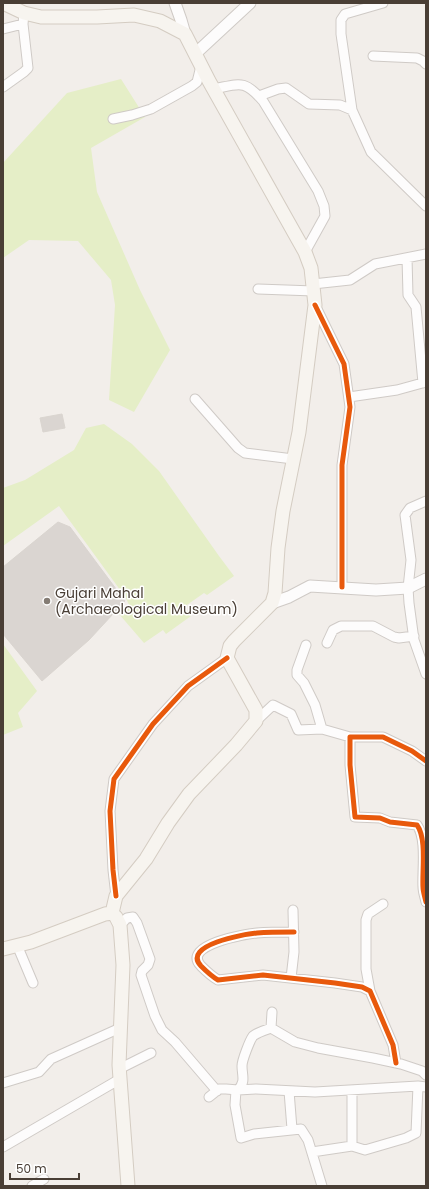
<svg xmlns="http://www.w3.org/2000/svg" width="429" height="1189" font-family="Poppins,sans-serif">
<rect width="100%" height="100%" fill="#f2eeea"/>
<path fill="#e5eec7" d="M121 79 145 117 91 148 97 192 140 290 170 350 134 412 109 400 115 305 111 280 78 241 29 240 3 258V163L67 93Z
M104 424 132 444 159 471 219 556 234 576 207 595 204 593 184 607 191 616 166 634 163 630 144 643 119 614 129 605 126 598 59 506 3 546V488L25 480 74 450 86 428Z
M3 644 37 691 18 713 23 727 3 735Z"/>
<path fill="#dad5d1" stroke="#dad5d0" d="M62 414 65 428 43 432 40 418Z
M58 522 70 527 125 601 89 640 42 681 3 634V567Z"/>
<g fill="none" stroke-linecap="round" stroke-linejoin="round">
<defs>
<path id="minor" d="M383 3 345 14 341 20V34L352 110 371 152 426 206
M3 29 23 24
M373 56 417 58 423 61 426 64
M3 87 24 72 28 68 23 24 24 13
M213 89C240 84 244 79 263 101L318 191 324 206 325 216 305 252
M259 96 278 89 286 88 309 104 340 105 352 110
M113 119 132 115 151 109 192 86 197 82 201 66
M407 258 408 295 416 307 423 383
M313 284 350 280 375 264 426 254
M258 289 314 291
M315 305 344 364 350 407 342 465V587
M349 397 397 390 426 382
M195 399 238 448 245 453 293 459
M426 501 410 508 405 515 411 560 408 588 409 603 414 640 426 674
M327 643 333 630 341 626H373L394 637 399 638 414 636
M306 645 297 670V675L304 683 315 705 322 729
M256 721 273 705 291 714 298 730 322 729 350 737
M426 761 412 751 383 737H350V765L355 817 380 818 390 822 417 825C427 839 422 870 423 887 423 892 425 897 426 902
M116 896 113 870 110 811 114 779 153 724 188 686 227 658
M120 925 127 918 133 917 137 923 150 959 148 965 142 971 141 975 155 1016 162 1030 175 1042 217 1091
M294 932C282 932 269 932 257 933 245 934 181 945 201 966 206 971 211 976 218 980L263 975 335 983 362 987 370 991 393 1045 396 1063
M17 945 33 983
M291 978 294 952 293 910
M370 991 366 969V920L368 914 383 904
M271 1028 295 1042 318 1048 373 1058 401 1064 422 1071 426 1075
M119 1069 151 1053
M3 1083 39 1072 51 1059 120 1028
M236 1090 235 1105 241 1138 254 1134 301 1129 308 1140 322 1186
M238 1090C246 1081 242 1076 242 1066 242 1060 250 1040 253 1036 258 1032 265 1030 271 1028L272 1012
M289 1091 292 1129
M209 1097 219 1089H226L238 1090 256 1089 315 1092 418 1086 426 1087
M352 1146V1091
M3 1147 120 1079
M312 1152 352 1146 365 1150 406 1138 416 1133 418 1086
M32 1186 44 1179"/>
<path id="tertiary" d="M175 3 181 20 185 34
M195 54 250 3
M272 603 289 597 310 586 376 590 408 588 426 579"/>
<path id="secondary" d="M3 3 24 13 41 17H97L134 15 160 21 185 34 209 81 305 252 311 268 315 305 299 432 283 511 278 548 275 593 272 603 234 641 230 646 227 658 256 710V721L236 745 189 794 168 823 146 859 116 896 112 913
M3 949 31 942 105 914 112 913 116 917 120 925 123 965 119 1065 128 1186"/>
</defs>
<use href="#minor" stroke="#cfcac6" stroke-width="11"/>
<use href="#tertiary" stroke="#cfcac6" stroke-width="13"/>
<use href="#secondary" stroke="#d4ccc2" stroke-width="15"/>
<use href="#minor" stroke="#fdfcfc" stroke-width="9"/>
<use href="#tertiary" stroke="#fdfcfc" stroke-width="11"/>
<use href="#secondary" stroke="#f7f4ef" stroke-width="13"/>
<defs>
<path id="cycleway" d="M315 305 344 364 350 407 342 465V587
M426 761 412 751 383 737H350V765L355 817 380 818 390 822 417 825C427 839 422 870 423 887 423 892 425 897 426 902
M116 896 113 870 110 811 114 779 153 724 188 686 227 658
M294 932C282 932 269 932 257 933 245 934 181 945 201 966 206 971 211 976 218 980L263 975 335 983 362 987 370 991 393 1045 396 1063"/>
</defs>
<use href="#cycleway" stroke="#fff" stroke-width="8"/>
<use href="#cycleway" stroke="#e8590c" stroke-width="5"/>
</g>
<circle fill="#847c74" stroke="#fff" stroke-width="1.5" cx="47" cy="601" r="4"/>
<g text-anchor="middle" stroke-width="3" stroke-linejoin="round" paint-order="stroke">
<g font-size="14" fill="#493e35" stroke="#fff" text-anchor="start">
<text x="55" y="598">Gujari Mahal<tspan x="55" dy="16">(Archaeological Museum)</tspan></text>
</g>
</g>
<rect width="429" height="1189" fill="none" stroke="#493e35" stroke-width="8"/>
<path d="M10 1173v6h69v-6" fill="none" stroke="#493e35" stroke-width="2"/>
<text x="16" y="1173" font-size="12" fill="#493e35" stroke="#ffffff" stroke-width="3" paint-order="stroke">50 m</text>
</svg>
